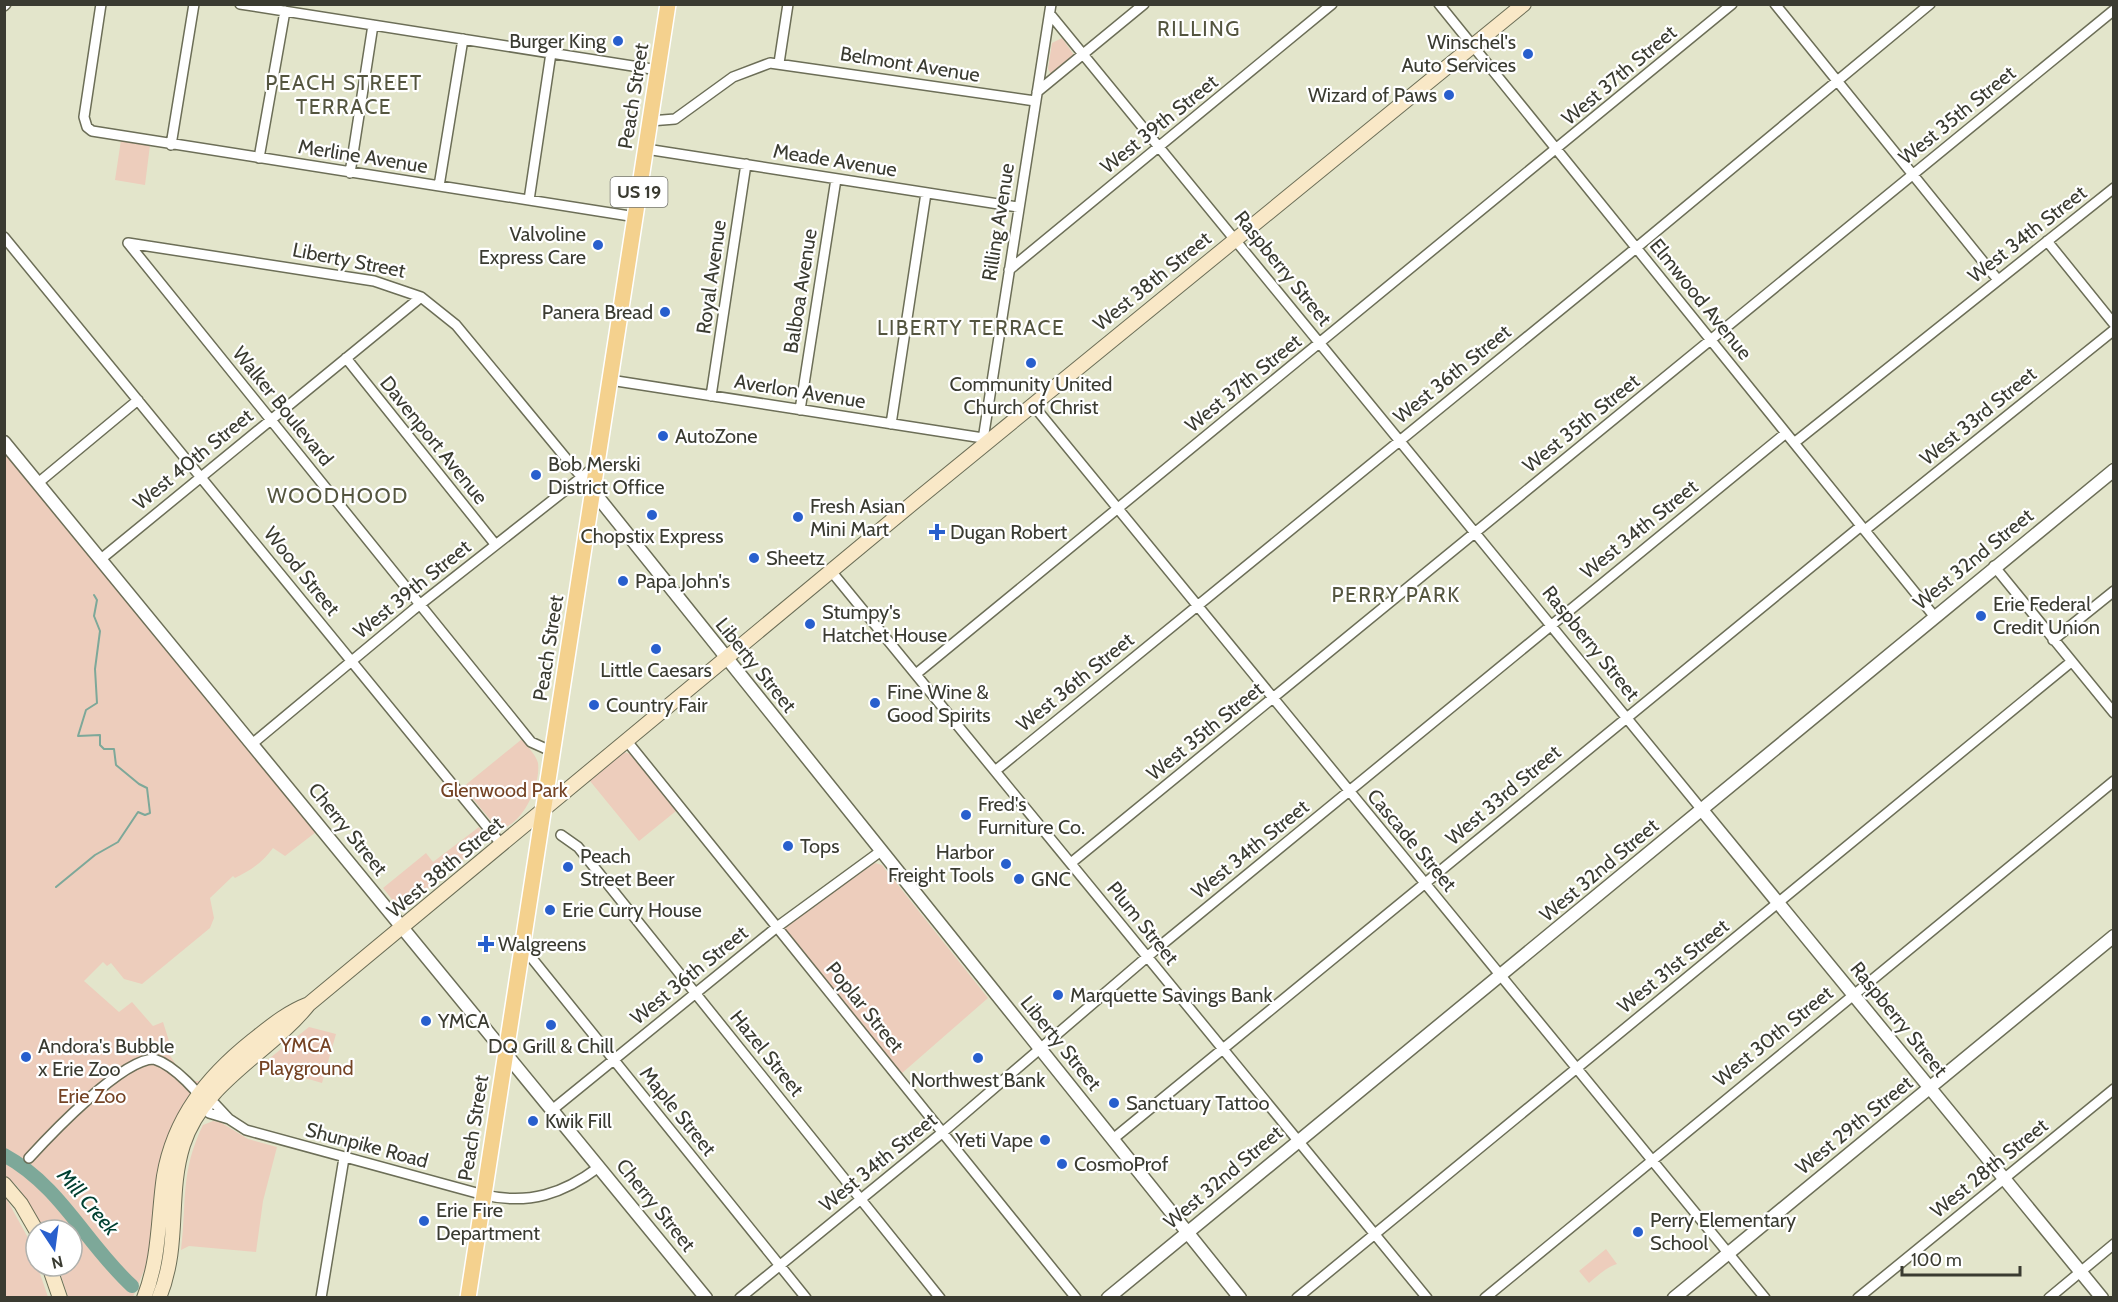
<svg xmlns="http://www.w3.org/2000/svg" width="2118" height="1302" font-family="Cabin,sans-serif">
<rect width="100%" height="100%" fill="#e3e5cb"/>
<path fill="#edcdbc" d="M1062 38 1074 55 1051 74 1048 69 1052 43Z
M121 140 150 145 145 185 115 180Z
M4 452 316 832 285 856 273 848C263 862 251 870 235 878L233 876 210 898 214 918 210 928 142 984 124 979 111 963 107 966 103 962 84 981 119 1012 132 1002 153 1026 163 1022 169 1041 164 1046 178 1068 192 1081H201L156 1215 145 1268 133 1297H68L58 1266H72V1230H45L18 1187 5 1175Z
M522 739C527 746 536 755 538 763 541 785 522 827 498 829L463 787Z
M624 752 630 754 676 811 639 841 590 781Z
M479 827 486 838 485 841 405 907H398L383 888 426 853 433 862Z
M875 863 882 865 988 998 901 1074 785 929 789 921Z
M309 1027 336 1034 322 1083 261 1065Z
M213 1121 220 1122 248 1139 277 1147 263 1201 256 1252 189 1246 181 1250C187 1202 180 1172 203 1125Z
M5 1196 27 1236 48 1297H5Z
M1606 1249 1617 1264C1608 1266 1596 1277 1589 1283L1579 1271Z"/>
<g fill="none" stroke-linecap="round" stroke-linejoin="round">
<path stroke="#7da899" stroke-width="2" d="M56 887 95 855 118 842 138 812 145 815 150 813 147 788 139 784 116 765 114 749H104L100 745V735L78 736 86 710 97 703 95 669 100 631 94 616 97 600 94 595"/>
<path stroke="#7da899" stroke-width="14" d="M4 1155C61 1186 86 1244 132 1286"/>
<defs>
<path id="minor" d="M101 4 84 117 87 127 92 131 636 217
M240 4 658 70
M1439 4 1934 616
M1775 4 1998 280
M4 6 6 4
M1050 14 1702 810
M779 63 788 4
M1037 92 1144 4
M650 121 675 119 733 77 770 63 1035 101
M171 145 194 4
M646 149 1018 207
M259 158 285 11
M350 173 373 25
M439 186 463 39
M529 200 551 53
M4 237 502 845
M2047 241 2114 324
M128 243 531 742 553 752
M128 243 374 281 421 297 456 325 593 491
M1009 270 1332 4
M346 358 495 544
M610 380 983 438
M711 396 746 164
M1033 405 1765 1298
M800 410 836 179
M891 424 926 193
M1794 443 2114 188
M982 446 1051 4
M38 483 138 400
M1865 530 2114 330
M101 559 421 297
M1994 566 2114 713
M831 571 1427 1298
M2053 640 2114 591
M916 674 1732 4
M626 740 1076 1298
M252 744 413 610 596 466
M995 771 1630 253 1930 4
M561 835 578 847 940 1298
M1071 863 2114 10
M522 946 806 1298
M206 1103 215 1104 229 1119
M552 1110 777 927 881 851
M1113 1139 1861 526
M29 1158C51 1134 122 1059 154 1059 173 1065 203 1094 209 1113L229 1119 246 1130 484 1195C529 1205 563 1194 599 1167
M321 1298 344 1158
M740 1298 943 1132 1154 951 1786 433
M1297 1298 2071 662
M1485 1298 2114 781
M1858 1298 2114 1089
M2049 1298 2114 1244"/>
<path id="tertiary" d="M4 442 706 1298
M593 491 1240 1298
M1702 810 2102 1298
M1108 1298 2114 470
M1674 1298 2114 936"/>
<path id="secondary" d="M4 1184 21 1204 36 1230
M49 1266 60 1298
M144 1298C160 1258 158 1217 164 1176 174 1118 207 1077 252 1041 271 1026 286 1013 309 1004
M159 1298C181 1244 167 1196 183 1145 203 1082 270 1053 309 1004L919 498 1524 4"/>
<path id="primary" d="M468 1298 668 4"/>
</defs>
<use href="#minor" stroke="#6c6e57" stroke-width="12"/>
<use href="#tertiary" stroke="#6c6e57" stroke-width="15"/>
<use href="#secondary" stroke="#6c6e57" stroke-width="16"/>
<use href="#primary" stroke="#fff" stroke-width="18"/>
<use href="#minor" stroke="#fff" stroke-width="9"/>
<use href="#tertiary" stroke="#fff" stroke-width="12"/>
<use href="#secondary" stroke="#f9e8c7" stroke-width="14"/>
<use href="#primary" stroke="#f4d18e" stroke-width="15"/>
</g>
<g fill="#285fcd" stroke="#fff" stroke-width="2">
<circle cx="618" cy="41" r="6"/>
<circle cx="1528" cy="54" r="6"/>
<circle cx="1449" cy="95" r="6"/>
<circle cx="598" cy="245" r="6"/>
<circle cx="665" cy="312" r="6"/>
<circle cx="1031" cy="363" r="6"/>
<circle cx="663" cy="436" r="6"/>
<circle cx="536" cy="475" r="6"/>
<circle cx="652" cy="515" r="6"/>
<circle cx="798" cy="517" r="6"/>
<path d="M934 523h6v6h6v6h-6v6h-6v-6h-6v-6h6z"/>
<circle cx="754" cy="558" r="6"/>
<circle cx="623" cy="581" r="6"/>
<circle cx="1981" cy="616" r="6"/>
<circle cx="810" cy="624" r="6"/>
<circle cx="656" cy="649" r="6"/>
<circle cx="875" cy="703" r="6"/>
<circle cx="594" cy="705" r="6"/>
<circle cx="966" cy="815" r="6"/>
<circle cx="788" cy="846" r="6"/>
<circle cx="1006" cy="864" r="6"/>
<circle cx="568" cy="867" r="6"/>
<circle cx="1019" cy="879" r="6"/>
<circle cx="550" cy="910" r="6"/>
<path d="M483 935h6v6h6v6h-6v6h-6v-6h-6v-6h6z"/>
<circle cx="1058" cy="995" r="6"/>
<circle cx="426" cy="1021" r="6"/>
<circle cx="551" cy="1025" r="6"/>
<circle cx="26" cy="1057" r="6"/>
<circle cx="978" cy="1058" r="6"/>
<circle cx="1114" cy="1103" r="6"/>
<circle cx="533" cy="1121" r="6"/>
<circle cx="1045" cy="1140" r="6"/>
<circle cx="1062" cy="1164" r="6"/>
<circle cx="424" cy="1221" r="6"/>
<circle cx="1638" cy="1232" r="6"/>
</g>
<g text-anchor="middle" stroke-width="4.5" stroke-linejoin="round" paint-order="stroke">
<rect fill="#fff" stroke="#75766f" stroke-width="1.5" x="610.5" y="177" width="57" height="30" rx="4.5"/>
<g font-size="18" font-weight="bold" fill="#3a3b31">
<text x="639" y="198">US 19</text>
</g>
<g font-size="20" fill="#3a3b31" stroke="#fff" text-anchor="start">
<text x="606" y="48" text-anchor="end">Burger King</text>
<text x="1516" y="49" text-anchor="end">Winschel's<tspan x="1516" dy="23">Auto Services</tspan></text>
<text x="1437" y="102" text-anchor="end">Wizard of Paws</text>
<text x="586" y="241" text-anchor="end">Valvoline<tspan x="586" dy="23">Express Care</tspan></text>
<text x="653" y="319" text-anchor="end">Panera Bread</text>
<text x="1031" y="391" text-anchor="middle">Community United<tspan x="1031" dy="23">Church of Christ</tspan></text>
<text x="675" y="443">AutoZone</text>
<text x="548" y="471">Bob Merski<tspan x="548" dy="23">District Office</tspan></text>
<text x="810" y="513">Fresh Asian<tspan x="810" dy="23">Mini Mart</tspan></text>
<text x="950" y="539">Dugan Robert</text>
<text x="652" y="543" text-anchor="middle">Chopstix Express</text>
<text x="766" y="565">Sheetz</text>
<text x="635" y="588">Papa John's</text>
<text x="1993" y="611">Erie Federal<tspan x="1993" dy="23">Credit Union</tspan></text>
<text x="822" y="619">Stumpy's<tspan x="822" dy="23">Hatchet House</tspan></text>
<text x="656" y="677" text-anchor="middle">Little Caesars</text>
<text x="887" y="699">Fine Wine &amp;<tspan x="887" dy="23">Good Spirits</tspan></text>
<text x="606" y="712">Country Fair</text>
<text x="978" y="811">Fred's<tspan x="978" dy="23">Furniture Co.</tspan></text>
<text x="800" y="853">Tops</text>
<text x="994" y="859" text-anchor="end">Harbor<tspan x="994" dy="23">Freight Tools</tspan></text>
<text x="580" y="863">Peach<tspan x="580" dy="23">Street Beer</tspan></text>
<text x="1031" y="886">GNC</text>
<text x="562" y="917">Erie Curry House</text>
<text x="498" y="951">Walgreens</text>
<text x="1070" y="1002">Marquette Savings Bank</text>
<text x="438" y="1028">YMCA</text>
<text x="38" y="1053">Andora's Bubble<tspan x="38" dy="23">x Erie Zoo</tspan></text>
<text x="551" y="1053" text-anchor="middle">DQ Grill &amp; Chill</text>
<text x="978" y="1087" text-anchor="middle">Northwest Bank</text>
<text x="1126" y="1110">Sanctuary Tattoo</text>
<text x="545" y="1128">Kwik Fill</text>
<text x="1033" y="1147" text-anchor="end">Yeti Vape</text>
<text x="1074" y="1171">CosmoProf</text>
<text x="436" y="1217">Erie Fire<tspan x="436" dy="23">Department</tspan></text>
<text x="1650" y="1227">Perry Elementary<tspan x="1650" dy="23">School</tspan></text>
</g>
<g font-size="20" fill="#3a3b31" stroke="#fff">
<text transform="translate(910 64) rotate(9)" y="7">Belmont Avenue</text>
<text transform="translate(1619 75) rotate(-40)" y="7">West 37th Street</text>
<text transform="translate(633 96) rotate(-81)" y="7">Peach Street</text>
<text transform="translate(1957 115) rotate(-39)" y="7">West 35th Street</text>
<text transform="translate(1159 124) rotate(-39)" y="7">West 39th Street</text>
<text transform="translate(363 156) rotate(9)" y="7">Merline Avenue</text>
<text transform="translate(835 160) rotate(9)" y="7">Meade Avenue</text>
<text transform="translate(998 222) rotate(-81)" y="7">Rilling Avenue</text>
<text transform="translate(2027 234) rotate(-38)" y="7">West 34th Street</text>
<text transform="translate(349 260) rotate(11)" y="7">Liberty Street</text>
<text transform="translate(1283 268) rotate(51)" y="7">Raspberry Street</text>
<text transform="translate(711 277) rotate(-82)" y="7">Royal Avenue</text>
<text transform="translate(1152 281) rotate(-39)" y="7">West 38th Street</text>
<text transform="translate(800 291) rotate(-81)" y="7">Balboa Avenue</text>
<text transform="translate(1701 299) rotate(51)" y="7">Elmwood Avenue</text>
<text transform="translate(1452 374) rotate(-39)" y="7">West 36th Street</text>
<text transform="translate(1243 383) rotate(-39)" y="7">West 37th Street</text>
<text transform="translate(800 391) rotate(9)" y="7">Averlon Avenue</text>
<text transform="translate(283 406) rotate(51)" y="7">Walker Boulevard</text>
<text transform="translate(1978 416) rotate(-39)" y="7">West 33rd Street</text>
<text transform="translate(1581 423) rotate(-39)" y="7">West 35th Street</text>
<text transform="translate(434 440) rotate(51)" y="7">Davenport Avenue</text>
<text transform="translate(193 459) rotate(-39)" y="7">West 40th Street</text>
<text transform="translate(1639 529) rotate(-39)" y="7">West 34th Street</text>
<text transform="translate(1973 559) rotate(-39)" y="7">West 32nd Street</text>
<text transform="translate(302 571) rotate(51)" y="7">Wood Street</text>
<text transform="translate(412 589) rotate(-39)" y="7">West 39th Street</text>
<text transform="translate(1591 643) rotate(51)" y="7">Raspberry Street</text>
<text transform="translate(548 648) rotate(-81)" y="7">Peach Street</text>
<text transform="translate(756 665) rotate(51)" y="7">Liberty Street</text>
<text transform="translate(1075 682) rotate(-39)" y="7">West 36th Street</text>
<text transform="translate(1205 731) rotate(-39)" y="7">West 35th Street</text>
<text transform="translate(1503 795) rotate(-40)" y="7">West 33rd Street</text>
<text transform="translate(348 829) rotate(51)" y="7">Cherry Street</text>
<text transform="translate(1412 840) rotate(50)" y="7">Cascade Street</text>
<text transform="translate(1250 849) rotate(-39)" y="7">West 34th Street</text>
<text transform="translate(445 867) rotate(-40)" y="7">West 38th Street</text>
<text transform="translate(1599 870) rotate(-40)" y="7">West 32nd Street</text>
<text transform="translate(1143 923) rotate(51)" y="7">Plum Street</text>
<text transform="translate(1673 966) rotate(-39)" y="7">West 31st Street</text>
<text transform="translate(689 975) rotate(-39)" y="7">West 36th Street</text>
<text transform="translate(865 1007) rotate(51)" y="7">Poplar Street</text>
<text transform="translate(1899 1019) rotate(51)" y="7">Raspberry Street</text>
<text transform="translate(1773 1036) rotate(-39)" y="7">West 30th Street</text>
<text transform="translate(1061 1043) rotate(51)" y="7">Liberty Street</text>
<text transform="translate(767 1053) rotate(51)" y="7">Hazel Street</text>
<text transform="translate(678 1111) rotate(51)" y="7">Maple Street</text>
<text transform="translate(1854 1125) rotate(-39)" y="7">West 29th Street</text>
<text transform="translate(473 1128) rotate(-81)" y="7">Peach Street</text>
<text transform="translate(367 1145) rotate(15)" y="7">Shunpike Road</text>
<text transform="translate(878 1162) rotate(-39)" y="7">West 34th Street</text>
<text transform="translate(1989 1168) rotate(-39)" y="7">West 28th Street</text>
<text transform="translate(1223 1177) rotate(-40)" y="7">West 32nd Street</text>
<text transform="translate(656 1205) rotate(51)" y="7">Cherry Street</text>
</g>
<g font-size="20" fill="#744324" stroke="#fff">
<text x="504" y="797">Glenwood Park</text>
<text x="306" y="1052">YMCA<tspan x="306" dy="23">Playground</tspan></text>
<text x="92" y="1103">Erie Zoo</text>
</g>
<g font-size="21" letter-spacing="1.5" fill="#54553f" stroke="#fff">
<text x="1199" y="36">RILLING</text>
<text x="344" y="90">PEACH STREET<tspan x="344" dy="24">TERRACE</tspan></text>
<text x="971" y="335">LIBERTY TERRACE</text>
<text x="338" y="503">WOODHOOD</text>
<text x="1396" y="602">PERRY PARK</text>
</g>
<g font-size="21" font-style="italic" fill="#004031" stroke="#fff">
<text transform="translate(88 1202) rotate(49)" y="7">Mill Creek</text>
</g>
</g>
<rect width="2118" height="1302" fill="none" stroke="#3a3b31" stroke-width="12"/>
<g transform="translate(54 1248) rotate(167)"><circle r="28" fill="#ffffff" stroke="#b0b1ad" stroke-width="1.5"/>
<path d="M0-4.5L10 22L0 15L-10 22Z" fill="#285fcd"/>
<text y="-9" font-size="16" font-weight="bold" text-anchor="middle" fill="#3a3b31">N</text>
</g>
<path d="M1902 1266v9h118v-9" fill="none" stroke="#3a3b31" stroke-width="3"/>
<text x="1911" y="1266" font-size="18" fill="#3a3b31" stroke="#ffffff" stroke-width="4.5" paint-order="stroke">100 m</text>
</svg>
